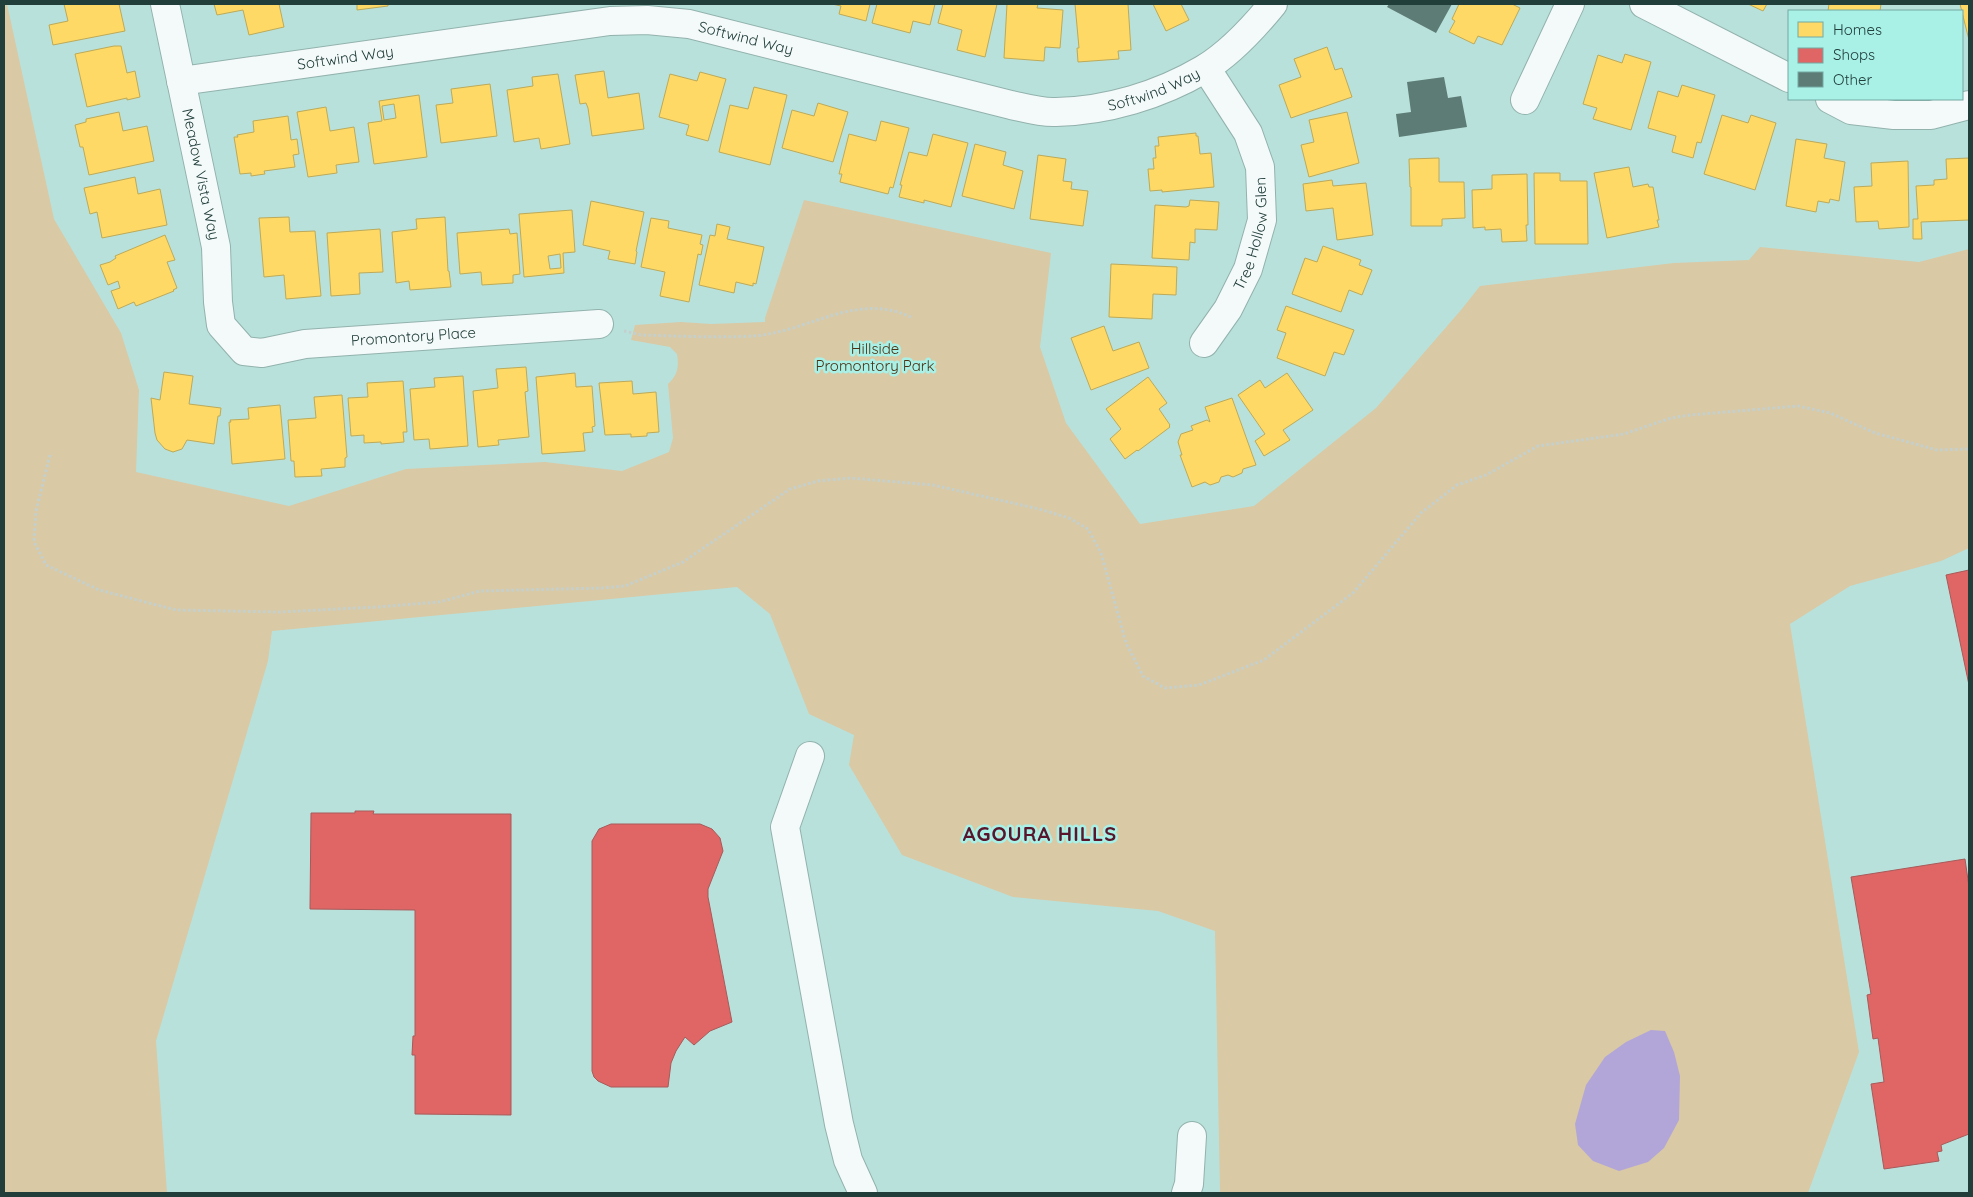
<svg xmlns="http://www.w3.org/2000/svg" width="1973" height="1197" font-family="Quicksand,sans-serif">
<rect width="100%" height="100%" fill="#b9e1db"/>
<path fill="#d9c9a5" d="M4 4H7L54 219 121 333 139 390 136 472 289 506 406 469 545 462 622 471 669 452 673 438 668 384C678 375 679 366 677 354L670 347 631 340 635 325 681 322 711 324 765 322V318L804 200 1051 253 1040 347 1066 423 1140 524 1254 506 1376 408 1461 310 1480 286 1674 263 1749 260 1760 247 1919 262 1969 249V548L1941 561 1850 586 1790 624 1859 1052 1808 1193H1220L1215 931 1158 911 1013 897 902 855 849 765 854 735 809 714 770 614 737 587 272 631 268 661 156 1041 167 1193H4Z"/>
<path fill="#b2a6d8" d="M1651 1030 1665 1031 1674 1052 1680 1076 1679 1120 1664 1148 1648 1162 1619 1171 1593 1161 1578 1145 1575 1124 1586 1085 1605 1057 1626 1042Z"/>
<path fill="#ffd966" stroke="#bcaa59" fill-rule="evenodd" d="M64 4H119L125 31 53 45 49 25 68 21Z
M214 4H279L284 27 249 35 243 10 217 15Z
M357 4H388V6L357 10Z
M832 4H870L866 21 839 14 841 6Z
M877 4H935L930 25 913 21 910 33 872 23Z
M943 4H997L985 57 957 50 962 30 938 23Z
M1007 4H1038L1037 8 1063 10 1060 48 1045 47 1044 61 1004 58Z
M1075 4H1128L1131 50 1118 51 1119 59 1078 62 1077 48H1079Z
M1153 4H1181L1189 20 1166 31Z
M1459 4H1512L1520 8 1502 45 1478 36 1474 44 1449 32 1455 21 1452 19Z
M1748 4H1767L1763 11Z
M1829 4H1883H1881L1880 11H1828Z
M1960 4H1969V40Z
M114 46H121L127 73 135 71 140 97 127 100V98L87 107 75 54Z
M1327 47 1335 70 1342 68 1352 97 1291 118 1279 85 1301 77 1294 59Z
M1625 54 1651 62 1631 130 1593 119 1597 108 1583 104 1598 55 1622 63Z
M604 71 608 98 639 93 644 129 592 136 588 108 586 103 580 104 575 75Z
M700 72 726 79 708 141 686 135 689 125 659 117 670 74 697 81Z
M558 74 570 144 541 149 539 138 514 142 507 90 533 86 532 77Z
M490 84 497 136 441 143 436 105 453 103 451 89Z
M1682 85 1715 95 1701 143 1697 142 1693 158 1672 152 1676 136 1648 128 1658 91 1678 97Z
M754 87 787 95 770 165 719 152 730 105 748 109Z
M419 95 427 157 374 164 368 123 382 121 379 101ZM394 104 396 118 384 120 382 106Z
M818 103 848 112 833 162 782 148 792 110 814 116Z
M326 107 330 131 354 127 359 162 336 165 337 173 308 177 297 112Z
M119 112 123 131 147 126 154 161 89 175 83 147H80L75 125 86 122V119Z
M1347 112 1359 163 1309 177 1301 145 1314 142 1309 120Z
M1722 115 1748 123 1751 115 1776 123 1755 190 1704 174Z
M288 116 291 140 297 139 299 154 293 155 295 167 264 171 265 174 251 176V173L240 174 234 137H238L237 135 254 132 253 121Z
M881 121 909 128 893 188 890 187 888 194 840 182 842 174H839L849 134 876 141Z
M1196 133V136H1198L1200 154 1211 153 1214 187 1162 192V190L1150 191 1148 169H1154L1153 158H1156L1155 146H1159L1158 137Z
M933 134 968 143 951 207 924 200V203L899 197 902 185H900L909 152 927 156Z
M1796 139 1827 144 1824 158 1845 162 1839 201 1830 199 1829 203 1818 201 1816 212 1786 206Z
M975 144 1006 152 1003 165 1023 171 1014 209 962 196Z
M1038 155 1066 159 1063 181 1072 182 1071 189 1088 191 1083 226 1030 219Z
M1439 158V182H1464L1465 218 1442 219V226H1411V187H1410L1409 159Z
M1969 158V220L1921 222 1922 239H1913V219H1918L1916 186 1934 185V180L1947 179 1946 159Z
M1908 161 1909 227 1879 229 1878 221 1856 222 1854 187 1872 186 1871 163Z
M1629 167 1633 187 1648 184 1649 187H1653L1659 220H1657L1659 227 1607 238 1594 173Z
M1534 173H1560V181H1587L1588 244H1535Z
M1527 174 1528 225H1526L1527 241 1502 242 1501 229 1485 230V227L1473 228 1472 190 1492 189V175Z
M135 177 138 194 160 189 167 225 102 238 97 212 90 214 84 188Z
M1332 180 1333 186 1366 183 1373 235 1337 240 1333 208 1306 211 1303 184Z
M1190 200 1219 202 1217 230 1195 229V243L1190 242 1189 260 1152 258 1155 205 1186 207 1189 206Z
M591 201 644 212 636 251 637 252 635 264 608 259 610 251 583 245Z
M572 210 575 252 563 253 564 273 524 277 519 214ZM560 254 561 268 550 269 548 256Z
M289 217 290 232 315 231 321 296 286 299 284 275 264 277 259 218Z
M445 217 448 271H449L451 287 410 290 409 281 396 283 392 232 417 229 416 219Z
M651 218 669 221 668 228 702 235 700 244 703 245 701 255 698 254 689 302 660 296 665 272 641 267Z
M717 224 730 227 727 239 764 247 756 284 753 283V286L736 282 734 293 699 285 710 235 715 236Z
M380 229 383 272 359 273 360 294 331 296 327 233Z
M509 229 510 234 517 233 520 274 513 275V283L482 285 481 272 460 274 457 233Z
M165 235 175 260 167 262 177 288 173 290 174 291 136 306 134 302 118 309 111 291 120 288 118 281 108 285 100 265 110 262 116 258 115 256Z
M1323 246 1361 260 1359 265 1372 270 1362 295 1349 290 1341 312 1292 294 1305 258 1317 262Z
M1111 264 1177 267 1176 295 1153 294 1152 319 1109 317Z
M1286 306 1354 330 1344 355 1334 352 1325 376 1277 358 1286 333 1277 330Z
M1104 326 1113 351 1139 342 1149 368 1091 390 1071 338Z
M526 367 528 391 525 392 529 437 498 440 499 445 478 447 473 391 498 388 496 369Z
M164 372 193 376 189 404 221 408 220 416H218L214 444 187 440 182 449 173 452 165 449 157 440 155 433 151 398 160 400Z
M575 373 576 387 592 386 595 426 592 427 593 432 583 433 585 451 542 454 536 377Z
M1287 373 1313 410 1283 430 1290 440 1264 456 1255 441 1265 434 1238 395 1260 380 1265 388Z
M463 376 468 446 430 449 429 439 414 440 410 389 435 387 434 378Z
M1148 377 1167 403 1159 409 1170 425 1169 426 1170 427 1138 451 1137 450 1125 459 1110 439 1121 429 1106 409Z
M403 381 407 432H403L404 442 381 444V442L364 443V435L351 436 348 398 368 397 367 383Z
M632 381 633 394 656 392 659 432 647 433V436L631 437V434L605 435 599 383Z
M342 395 347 457 345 458V467L321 469 322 476 295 477 294 461H291L288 420 316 418 314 397Z
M1232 398 1256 465 1243 469 1242 473 1233 477 1228 475 1221 477 1219 482 1210 485 1205 482 1192 487 1180 455H1182L1178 442 1181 434 1193 430 1191 426 1207 420 1210 422 1205 407Z
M280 405 285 459 232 464 229 422H231L230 420 249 419 248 408Z"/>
<path fill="#e06666" stroke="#a75a59" d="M1969 570V685L1946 575Z
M355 811H374L373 814H511V1115L415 1114V1055H412L413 1036H415V910L310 909 311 813H355Z
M611 824H700L712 829 720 838 723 851 708 889V897L732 1022 710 1031 694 1045 685 1037 676 1051 671 1063 668 1087H611L598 1081 594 1077 592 1071V841L599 829Z
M1965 859 1969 887V1134L1941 1145 1942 1151 1937 1152 1939 1161 1884 1169 1871 1084 1884 1082 1878 1038 1873 1039 1867 995 1871 994 1851 877Z"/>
<path fill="#5e7c76" d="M1389 4H1452L1436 33 1387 7Z
M1444 77 1448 98 1461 96 1467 127 1399 137 1396 114 1411 112 1407 82Z"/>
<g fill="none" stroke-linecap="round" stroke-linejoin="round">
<defs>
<g id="minor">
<path id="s1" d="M165 4 216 247 218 302 221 325 244 351 262 353 305 344 599 324"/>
<path d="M1644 4 1789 78"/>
<path id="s2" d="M181 81 610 21 647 20 689 24 1011 105C1025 108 1042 113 1056 112 1107 111 1160 95 1204 69 1229 54 1255 26 1273 4"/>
<path d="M1830 99 1851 110 1894 115H1931L1969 105"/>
<path d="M1525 100 1570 4"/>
<path id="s3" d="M1204 343 1228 309 1248 269 1262 220 1260 167 1248 133 1206 68"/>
<path d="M810 756 785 827 839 1124 848 1160 863 1193"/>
<path d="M1186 1193 1189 1184 1192 1136"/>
</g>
</defs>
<use href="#minor" stroke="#92b2ad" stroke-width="30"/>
<path stroke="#c4d0ce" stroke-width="3" stroke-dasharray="2.5 2.5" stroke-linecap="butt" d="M624 331 641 335C678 336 715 338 752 336 808 333 854 291 911 317
M50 455 36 511 34 542 46 565 99 590 176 610 279 612 377 607 439 602 480 591 602 588 625 586 683 562 790 489 818 481 850 478 933 485 1039 509 1069 518 1088 529 1101 553 1126 643 1143 676 1165 688 1199 685 1264 660 1353 593 1421 513 1457 485 1486 475 1538 446 1624 434 1671 418 1690 415 1798 406 1830 413 1875 433 1937 450 1969 449"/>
<use href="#minor" stroke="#f4fafa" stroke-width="28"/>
</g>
<g text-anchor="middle" stroke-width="5" stroke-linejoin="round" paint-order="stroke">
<g font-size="15" fill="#213e3a" stroke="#a9f1e7">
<text dy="5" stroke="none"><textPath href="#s2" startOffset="571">Softwind Way</textPath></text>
<text dy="5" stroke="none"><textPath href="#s2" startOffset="166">Softwind Way</textPath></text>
<text dy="5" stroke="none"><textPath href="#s2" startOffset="991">Softwind Way</textPath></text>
<text dy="5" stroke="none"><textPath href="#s1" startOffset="174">Meadow Vista Way</textPath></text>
<text dy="5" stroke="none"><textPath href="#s3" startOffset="122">Tree Hollow Glen</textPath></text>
<text dy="5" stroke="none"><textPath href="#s1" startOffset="532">Promontory Place</textPath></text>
</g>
<g font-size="15" fill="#4b3013" stroke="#a9f1e7">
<text x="875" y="354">Hillside<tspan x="875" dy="17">Promontory Park</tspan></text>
</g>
<g font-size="20" font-weight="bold" letter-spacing="1" fill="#58152b" stroke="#a9f1e7">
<text x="1040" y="841">AGOURA HILLS</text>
</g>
</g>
<rect width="1973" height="1197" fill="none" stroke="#213e3a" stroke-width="10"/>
<rect x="1788" y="10" width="175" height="90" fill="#a9f1e7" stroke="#73a9a2"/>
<rect x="1798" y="22" width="25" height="15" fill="#ffd966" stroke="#73a9a2"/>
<text x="1833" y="35" font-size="15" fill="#213e3a">Homes</text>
<rect x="1798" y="48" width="25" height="15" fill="#e06666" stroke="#73a9a2"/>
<text x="1833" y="60" font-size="15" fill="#213e3a">Shops</text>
<rect x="1798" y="72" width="25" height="15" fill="#5e7c76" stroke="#73a9a2"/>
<text x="1833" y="85" font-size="15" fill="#213e3a">Other</text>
</svg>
